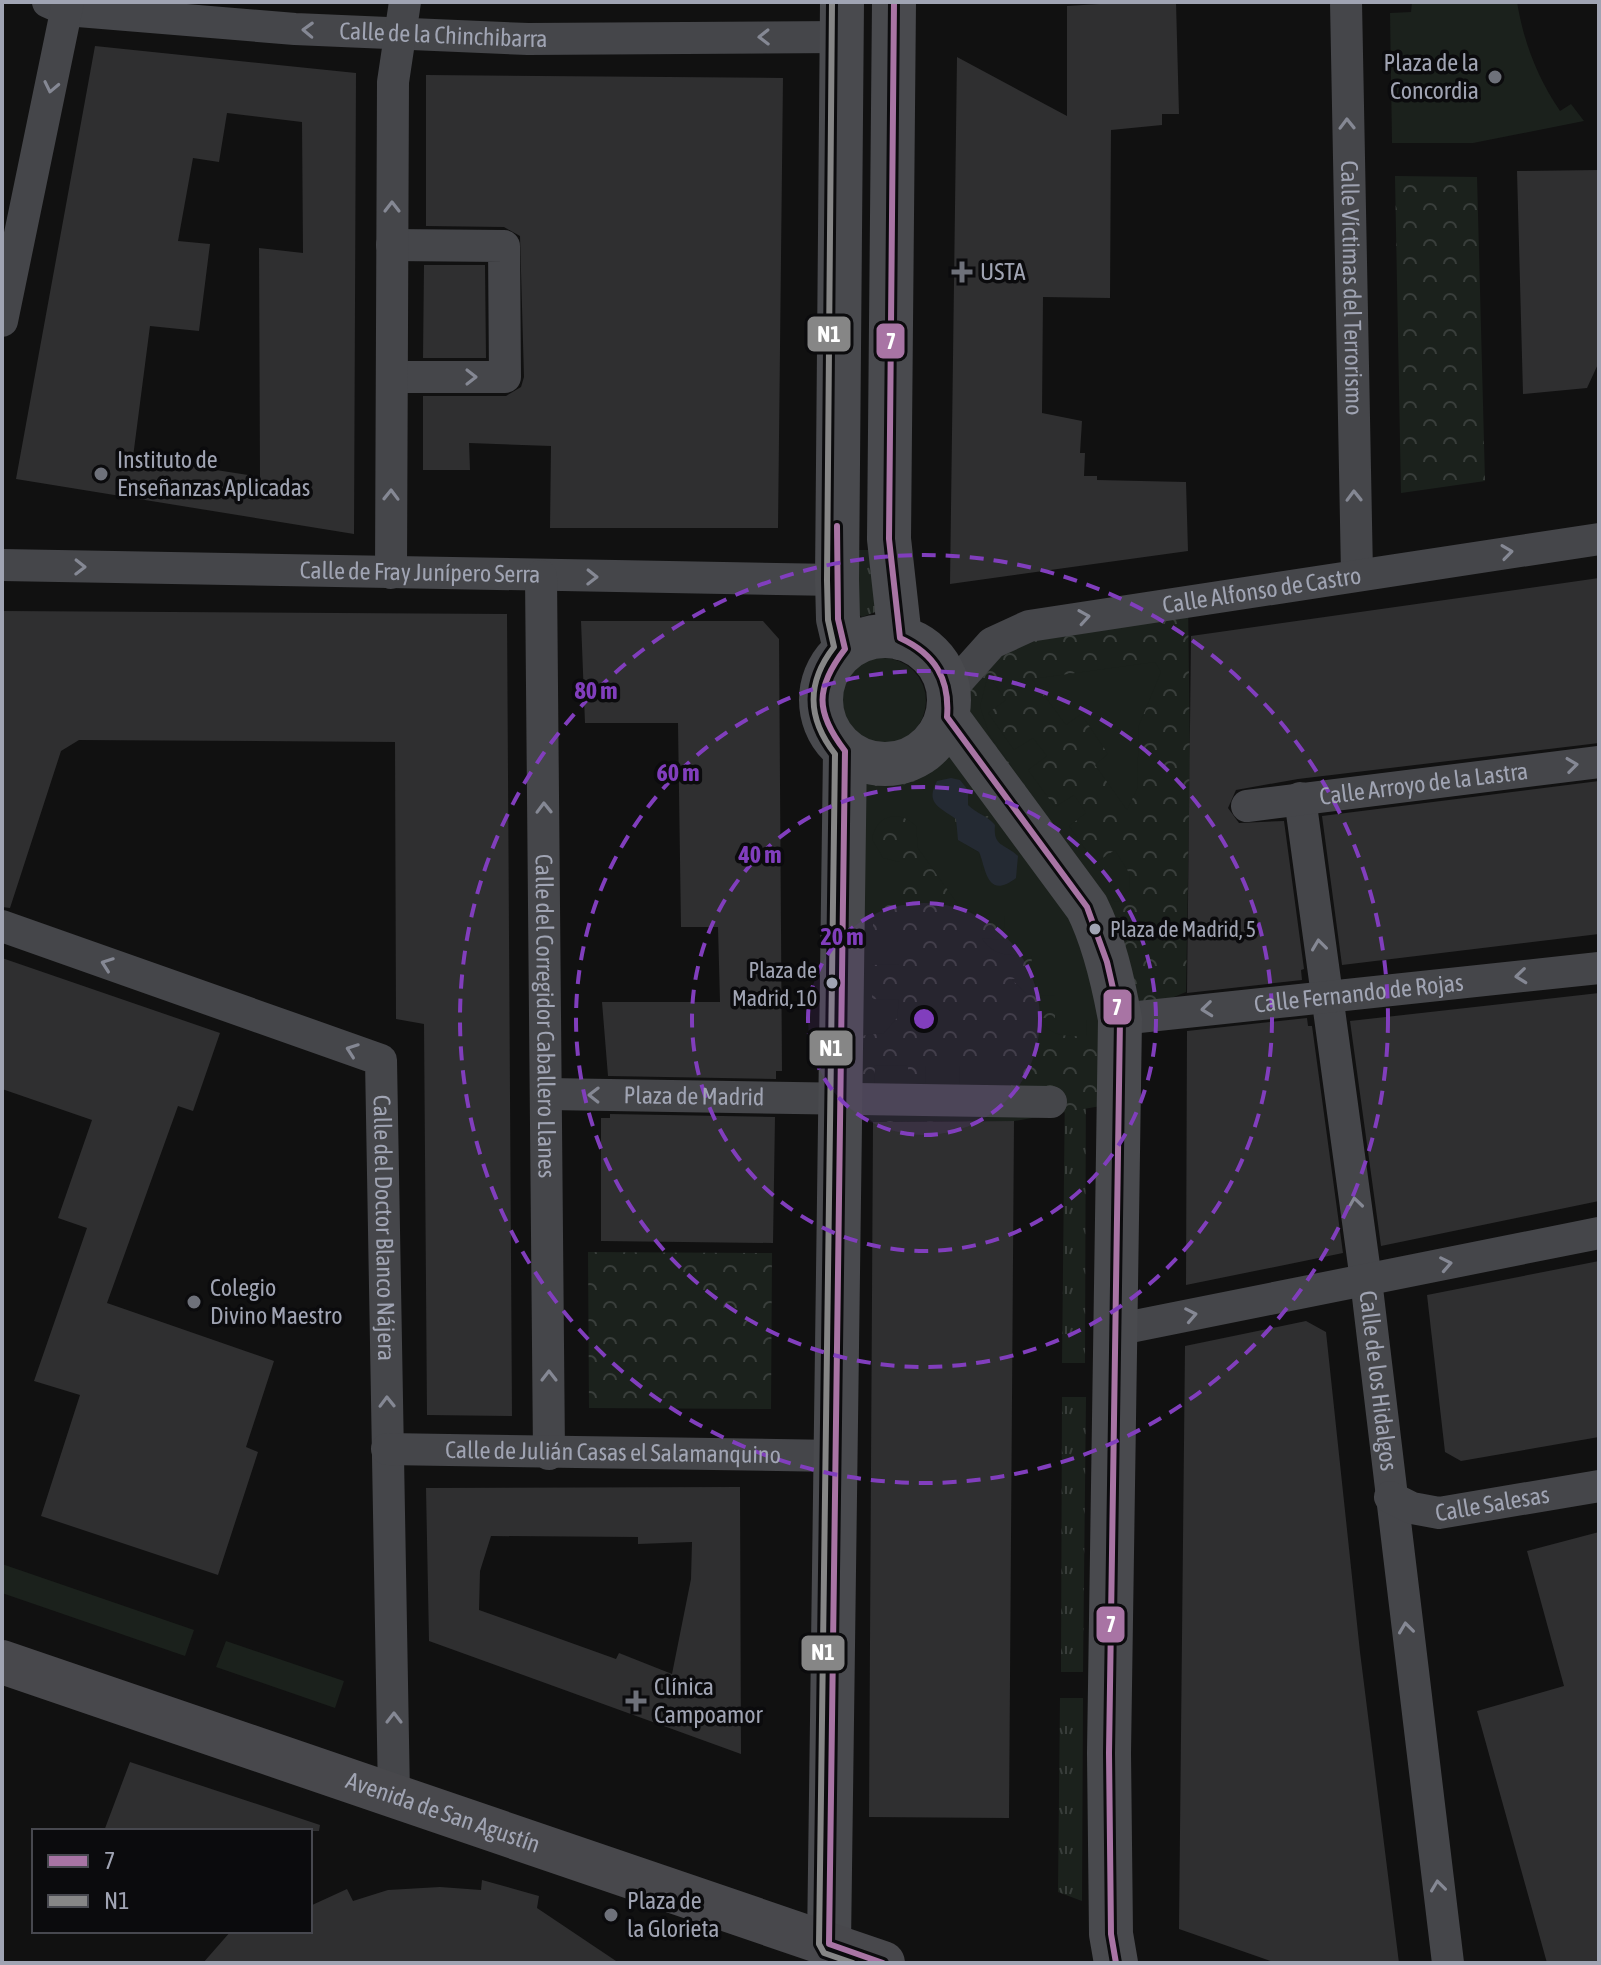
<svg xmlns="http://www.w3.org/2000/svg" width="1601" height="1965" font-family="'Asap Condensed',sans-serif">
<defs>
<pattern id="grass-tufts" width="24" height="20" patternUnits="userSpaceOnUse" patternTransform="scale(2)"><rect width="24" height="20" fill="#1b211c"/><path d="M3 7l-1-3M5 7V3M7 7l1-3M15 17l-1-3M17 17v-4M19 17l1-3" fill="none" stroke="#393e3b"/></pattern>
<pattern id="park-crowns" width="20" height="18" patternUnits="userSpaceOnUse" patternTransform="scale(2)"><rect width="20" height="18" fill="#1b211c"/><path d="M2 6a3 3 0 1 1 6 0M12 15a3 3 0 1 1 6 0" fill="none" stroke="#393e3b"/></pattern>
</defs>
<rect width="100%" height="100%" fill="#111"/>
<path fill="url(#grass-tufts)" d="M859 550H871L878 611 862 617 858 614Z
M1086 1066 1085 1363H1062L1065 1084Z
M1062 1397H1086L1083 1672H1061Z
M1060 1698H1083L1082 1901 1058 1892Z"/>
<path fill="url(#park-crowns)" d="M1395 176 1477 177 1485 481 1401 493Z
M1188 600 1190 761 1186 992 1120 1019 1118 1103 1014 1121 873 1122 840 1098 863 761C939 774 961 698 992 643Z
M588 1252 772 1253 771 1409 589 1408Z"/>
<path fill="#1b211c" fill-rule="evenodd" d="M1412 2H1517C1524 43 1537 77 1560 111L1571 104 1584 121 1473 143H1392L1390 13 1411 12Z
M840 701a43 43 0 1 1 86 0a43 43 0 1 1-86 0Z
M1155 662 1161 672 1139 725 1137 789 1127 810 1095 765 1108 754 1081 714 1066 725 1032 679Z
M988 675 1006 700 988 713 1014 750 1033 738 1047 756 1028 770 1055 807 1074 795 1086 813 1069 826 1095 863 1115 850 1129 873 1130 889 1119 902 1104 899 989 734 980 706Z
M953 754 1073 914 1101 1020H1086L1087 1036C1067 1036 1050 1038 1039 1018H1055V996L1027 994 1011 979H1031L1032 955C1012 955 993 958 982 938L1003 940 1005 916H980L959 906 918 848 916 826C899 809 876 815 872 839L883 858 900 862V901H873V938H899V964L872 965V999L899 1000 897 1018 884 1033 859 1036 864 787C907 787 920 785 953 754ZM960 780 968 790V805L975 812 988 816 999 847 1010 849 982 871 979 852C947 839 954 808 960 780Z
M875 1065 908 1066V1083H925L926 1066H959L960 1084H978V1066H1011V1091L874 1090Z
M2 1564 194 1630 185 1656 2 1593Z
M226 1641 344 1681 335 1708 216 1667Z"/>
<path fill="#242a33" d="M951 778 960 780 968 790V805C977 814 987 815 995 825 993 847 1004 843 1018 856L1016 878C986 901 986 867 979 852L958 840 956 819C939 807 925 803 937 781Z"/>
<path fill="#2f2f30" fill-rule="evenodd" d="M1131 2H1176L1179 114H1162V125L1111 130 1110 298 1043 297 1042 413 1082 421 1080 453H1085L1084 476H1097V480L1186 482 1188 551 950 584 957 57 1067 116V6Z
M95 46 356 73 354 534 16 479ZM227 113 302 122 303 253 259 248 260 477 133 457 150 326 199 331 210 244 178 241 193 158 219 162Z
M426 75 783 78 778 528H550L551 446 469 443 470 470H423V396H506L521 387 524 377 520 236 504 227 426 226Z
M1599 170V362L1587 388 1523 394 1517 171Z
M424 265H485L486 358H423Z
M1599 578V743L1298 779 1236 790 1228 808 1239 823 1284 821 1304 969 1301 970 1302 980 1187 993 1191 636Z
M2 611 507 614 512 1416 427 1415 424 1024 396 1019 395 742 79 740 61 751 10 908 2 907Z
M581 621H763L779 639 782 1071H776V1079L608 1076 602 1002H720L718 927H681L678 723H585Z
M1599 781V934L1342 965 1322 816Z
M2 958 220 1033 193 1111 178 1106 107 1303 274 1361 246 1447 258 1452 218 1575 41 1516 80 1395 34 1381 87 1228 58 1218 92 1120 2 1089Z
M1599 993V1201L1381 1246 1350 1021Z
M1307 1018 1308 1026H1312L1343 1253 1186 1285 1187 1031Z
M610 1114 775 1117 773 1243 601 1241V1118H610Z
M1014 1121 1009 1818 869 1817 873 1122Z
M1599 1261V1437L1461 1461 1445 1452 1427 1295Z
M1306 1321 1326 1332 1360 1652 1399 1963H1276L1179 1929 1185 1346Z
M740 1487 741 1754 429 1641 426 1488ZM491 1536 638 1537V1544L692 1542 691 1579 672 1674 619 1653 616 1659 479 1610 480 1571Z
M1599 1532V1963H1547L1477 1711 1564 1686 1527 1551Z
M130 1762 320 1825 319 1831H104Z
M482 1880 539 1896 537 1908 619 1963H203L231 1931H310V1906L347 1889 353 1901 388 1890 440 1887 481 1890Z"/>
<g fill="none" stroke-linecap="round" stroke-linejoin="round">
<g stroke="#45464a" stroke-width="32">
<path id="s1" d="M48 2 66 10 295 29 528 39 842 37"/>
<path id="s2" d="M1346 2 1357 574"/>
<path d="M392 245 504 246 505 377H393"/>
<path d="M2 321 68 2"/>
<path id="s3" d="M2 565 837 580"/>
<path d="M391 573 393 82 405 2"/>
<path id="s4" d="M541 576 549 1454"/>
<path id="s5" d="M948 692 992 643 1029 626 1599 539"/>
<path id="s6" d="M1300 798 1366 1280 1448 1963"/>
<path id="s7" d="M1247 806 1599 762"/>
<path id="s8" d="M2 926 381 1060 394 1796"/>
<path id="s9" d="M1120 1019 1599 968"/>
<path id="s10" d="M548 1094 1051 1102"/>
<path d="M1115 1330 1599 1233"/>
<path id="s11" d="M387 1449 837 1456"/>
<path id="s12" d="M1390 1497 1412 1508 1439 1513 1599 1486"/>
</g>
<path stroke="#494a4e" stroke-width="44" d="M842 2 837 580 838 619 845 649
M894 2 889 539 900 638
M821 700a64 64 0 1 1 128 0a64 64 0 1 1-128 0Z
M947 717 1087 907C1104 941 1113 981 1120 1019L1109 1753 1111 1934 1116 1963
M829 1944 845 751"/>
<path stroke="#48484c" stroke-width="44" id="s13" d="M2 1662 883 1963"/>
<defs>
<path id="bus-1" d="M894 2 889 539 900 638C935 654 950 679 947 717L1087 907 1107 962 1120 1019 1109 1753 1111 1934 1116 1963
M837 526 838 619 845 649C815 688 815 712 845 751L829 1944 883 1963"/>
<path id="bus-2" d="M832 2 827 580 828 620 834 647C806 683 807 718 835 754L819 1944 824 1953 853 1963"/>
</defs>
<use href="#bus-1" stroke="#0b0b0d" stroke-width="12"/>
<use href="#bus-2" stroke="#0b0b0d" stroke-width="12"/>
<use href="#bus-1" stroke="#a874a4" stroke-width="6"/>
<use href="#bus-2" stroke="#868686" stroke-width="6"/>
</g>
<defs><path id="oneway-chevron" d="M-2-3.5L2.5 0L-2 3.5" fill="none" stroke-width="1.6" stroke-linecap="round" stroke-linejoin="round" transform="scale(2)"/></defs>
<g stroke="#858894">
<use href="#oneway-chevron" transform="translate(308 30) rotate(-178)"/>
<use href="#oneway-chevron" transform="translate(764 37) rotate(179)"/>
<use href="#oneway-chevron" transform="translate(51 87) rotate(102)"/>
<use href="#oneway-chevron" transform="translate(1347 124) rotate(-91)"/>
<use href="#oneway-chevron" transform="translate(392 207) rotate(-90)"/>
<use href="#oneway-chevron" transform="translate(471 377)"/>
<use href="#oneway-chevron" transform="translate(391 495) rotate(-89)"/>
<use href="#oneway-chevron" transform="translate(1354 496) rotate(-91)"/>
<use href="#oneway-chevron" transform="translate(1507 552) rotate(-8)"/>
<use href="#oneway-chevron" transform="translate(80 567) rotate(1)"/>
<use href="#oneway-chevron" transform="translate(592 577) rotate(1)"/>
<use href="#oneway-chevron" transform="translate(1084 617) rotate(-9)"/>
<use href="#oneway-chevron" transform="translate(1572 765) rotate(-7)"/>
<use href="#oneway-chevron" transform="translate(544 808) rotate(-91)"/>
<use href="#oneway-chevron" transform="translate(1319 945) rotate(-97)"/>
<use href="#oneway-chevron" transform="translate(107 964) rotate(-160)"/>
<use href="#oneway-chevron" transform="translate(1521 976) rotate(174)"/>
<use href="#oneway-chevron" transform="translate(1207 1009) rotate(174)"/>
<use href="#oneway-chevron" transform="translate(352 1050) rotate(-160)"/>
<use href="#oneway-chevron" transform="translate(594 1095) rotate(-179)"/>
<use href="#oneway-chevron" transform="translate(1355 1203) rotate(-98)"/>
<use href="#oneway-chevron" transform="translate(1446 1264) rotate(-11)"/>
<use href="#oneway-chevron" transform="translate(1191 1315) rotate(-11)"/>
<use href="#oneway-chevron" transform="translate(549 1376) rotate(-90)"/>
<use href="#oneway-chevron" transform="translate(387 1402) rotate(-91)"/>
<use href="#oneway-chevron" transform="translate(1406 1628) rotate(-97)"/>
<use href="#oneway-chevron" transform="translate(394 1718) rotate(-90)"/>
<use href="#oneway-chevron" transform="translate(1438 1886) rotate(-97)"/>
</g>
<circle cx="924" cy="1019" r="116" fill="#813ebd" fill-opacity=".12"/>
<g fill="none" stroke="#813ebd" stroke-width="4" stroke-dasharray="14 10">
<circle cx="924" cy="1019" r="116"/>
<circle cx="924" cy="1019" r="232"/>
<circle cx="924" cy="1019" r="348"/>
<circle cx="924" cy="1019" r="464"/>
</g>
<g fill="#6e717a" stroke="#0b0b0d" stroke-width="3">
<circle cx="1495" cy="77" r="8"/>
<path d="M958 260h8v8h8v8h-8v8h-8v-8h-8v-8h8z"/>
<circle cx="101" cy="474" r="8"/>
<circle cx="194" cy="1302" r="8"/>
<path d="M632 1689h8v8h8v8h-8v8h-8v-8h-8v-8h8z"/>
<circle cx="611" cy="1915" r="8"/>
</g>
<g fill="#a0a4b3" stroke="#0b0b0d" stroke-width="3">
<circle cx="1095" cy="929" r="7"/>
<circle cx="832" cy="983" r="7"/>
</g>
<g text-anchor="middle" stroke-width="7" stroke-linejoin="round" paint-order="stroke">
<g font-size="22" fill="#a0a4b3" stroke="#0b0b0d" text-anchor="start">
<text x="1110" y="937">Plaza de Madrid, 5</text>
<text x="817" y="978" text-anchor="end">Plaza de<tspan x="817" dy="28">Madrid, 10</tspan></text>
</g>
<g font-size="24" fill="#a0a4b3" stroke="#0b0b0d">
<text dy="8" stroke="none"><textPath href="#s1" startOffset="398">Calle de la Chinchibarra</textPath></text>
<text dy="8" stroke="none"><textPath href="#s2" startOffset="286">Calle Víctimas del Terrorismo</textPath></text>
<text dy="8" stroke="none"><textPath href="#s3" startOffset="418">Calle de Fray Junípero Serra</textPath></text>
<text dy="8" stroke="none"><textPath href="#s5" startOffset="342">Calle Alfonso de Castro</textPath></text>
<text dy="8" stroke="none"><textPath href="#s7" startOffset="178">Calle Arroyo de la Lastra</textPath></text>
<text dy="8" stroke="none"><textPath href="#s9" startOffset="240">Calle Fernando de Rojas</textPath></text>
<text dy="8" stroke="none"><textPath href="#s4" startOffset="440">Calle del Corregidor Caballero Llanes</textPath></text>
<text dy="8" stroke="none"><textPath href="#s10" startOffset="146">Plaza de Madrid</textPath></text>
<text dy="8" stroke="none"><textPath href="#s8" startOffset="570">Calle del Doctor Blanco Nájera</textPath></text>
<text dy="8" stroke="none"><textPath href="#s6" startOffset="588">Calle de los Hidalgos</textPath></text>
<text dy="8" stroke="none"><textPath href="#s11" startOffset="226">Calle de Julián Casas el Salamanquino</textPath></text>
<text dy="8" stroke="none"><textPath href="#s12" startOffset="106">Calle Salesas</textPath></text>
<text dy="8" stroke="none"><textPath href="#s13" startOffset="466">Avenida de San Agustín</textPath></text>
</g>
<g font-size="24" fill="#a0a4b3" stroke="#0b0b0d" text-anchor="start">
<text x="1479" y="71" text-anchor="end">Plaza de la<tspan x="1479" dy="28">Concordia</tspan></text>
<text x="980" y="280">USTA</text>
<text x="117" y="468">Instituto de<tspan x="117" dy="28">Enseñanzas Aplicadas</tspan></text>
<text x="210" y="1296">Colegio<tspan x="210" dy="28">Divino Maestro</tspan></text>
<text x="654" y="1695">Clínica<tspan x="654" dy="28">Campoamor</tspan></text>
<text x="627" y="1909">Plaza de<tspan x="627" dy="28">la Glorieta</tspan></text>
</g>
</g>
<circle cx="924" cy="1019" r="12" fill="#813ebd" stroke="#0b0b0d" stroke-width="4"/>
<g font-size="24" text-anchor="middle" font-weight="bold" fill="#813ebd" stroke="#0b0b0d" stroke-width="7" stroke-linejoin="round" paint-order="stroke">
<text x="596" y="699">80 m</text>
<text x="678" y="781">60 m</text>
<text x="760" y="863">40 m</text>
<text x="842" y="945">20 m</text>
</g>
<g stroke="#0b0b0d" stroke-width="3">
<rect x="806" y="315" width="46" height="38" rx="8" fill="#868686"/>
<rect x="875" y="322" width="31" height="38" rx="8" fill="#a874a4"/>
<rect x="1102" y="988" width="31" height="38" rx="8" fill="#a874a4"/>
<rect x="808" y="1029" width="46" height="38" rx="8" fill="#868686"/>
<rect x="1095" y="1605" width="31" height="39" rx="8" fill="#a874a4"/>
<rect x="800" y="1634" width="46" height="38" rx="8" fill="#868686"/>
</g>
<g font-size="22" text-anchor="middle" font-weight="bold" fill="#fff">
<text x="829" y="342">N1</text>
<text x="891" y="349">7</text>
<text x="1117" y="1015">7</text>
<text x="831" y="1056">N1</text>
<text x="1111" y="1632">7</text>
<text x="823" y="1660">N1</text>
</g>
<rect width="1601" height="1965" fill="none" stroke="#a0a4b3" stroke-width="8"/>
<rect x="32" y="1829" width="280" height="104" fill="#0b0b0d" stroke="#47484f" stroke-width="2"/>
<rect x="48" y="1855" width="40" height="12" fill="#a874a4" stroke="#47484f" stroke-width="2"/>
<text x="104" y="1869" font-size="24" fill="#a0a4b3">7</text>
<rect x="48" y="1895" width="40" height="12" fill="#868686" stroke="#47484f" stroke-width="2"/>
<text x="104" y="1909" font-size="24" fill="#a0a4b3">N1</text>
</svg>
